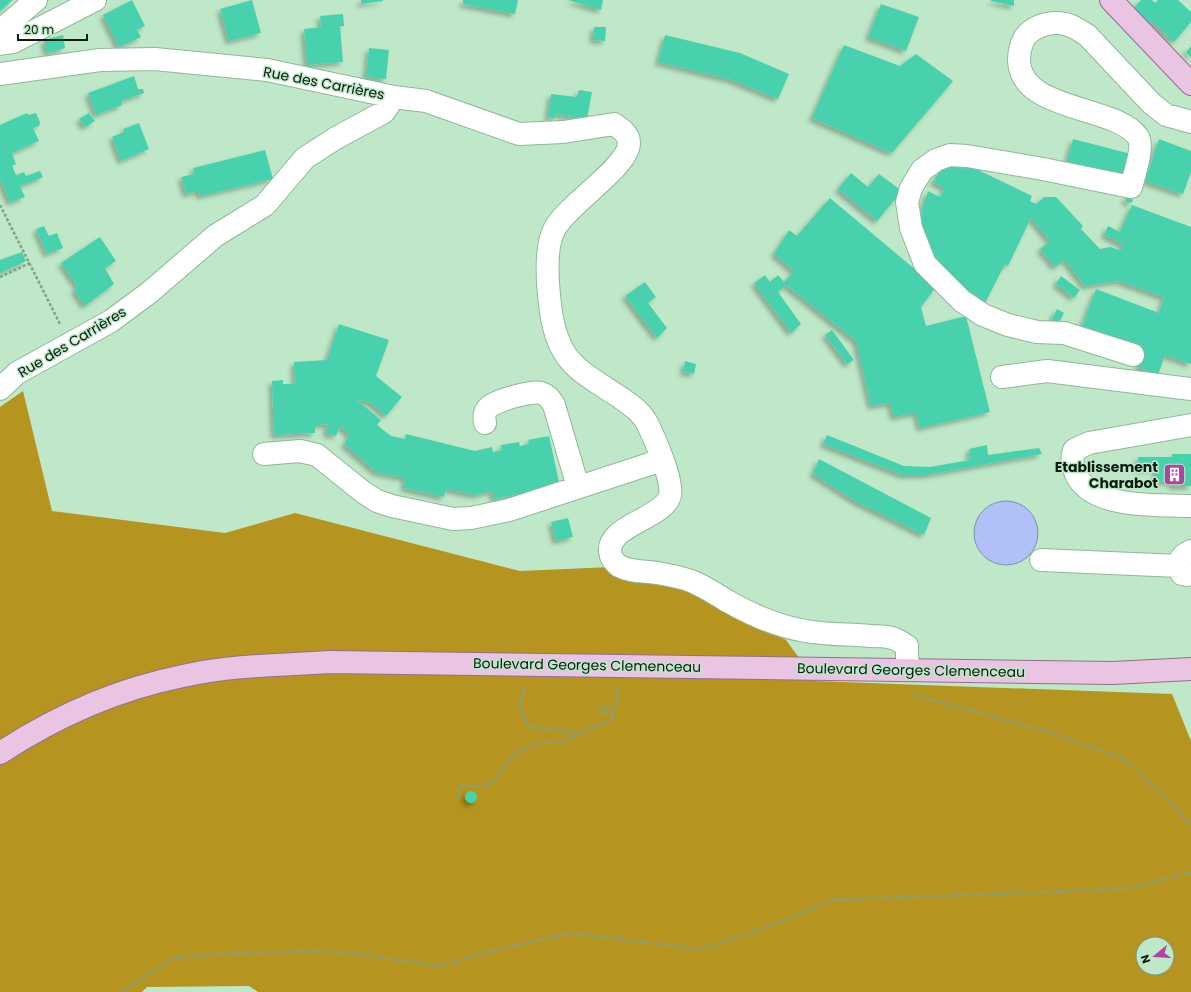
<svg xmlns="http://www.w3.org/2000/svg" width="1191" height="992" font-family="Poppins,sans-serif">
<defs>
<filter id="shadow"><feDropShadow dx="-3.5" dy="3.5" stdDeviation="2" flood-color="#0004"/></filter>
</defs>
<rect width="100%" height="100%" fill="#bee8c8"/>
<path fill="#b59520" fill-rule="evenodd" d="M23 391 52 511 225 533 295 513 520 571 634 566 786 640 816 681 1172 694 1191 741V992H258L249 986 147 987 142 992H0V407ZM1143 944H1167V968H1143Z"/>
<path fill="#b1c0f6" stroke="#808fb1" d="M974 533a32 32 0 1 1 64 0a32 32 0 1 1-64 0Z"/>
<path fill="#47d2ad" filter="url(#shadow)" d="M0 0H13L0 11Z
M132 0 145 26 137 30 141 37 119 47 103 15Z
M252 0 261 33 229 41 220 9Z
M361 0H383V1L361 4Z
M463 0H518L515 14 463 4Z
M568 0H603L601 10Z
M991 0H1014V6L991 1Z
M1141 0H1152L1155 3 1158 0H1178L1191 12V22L1174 42 1152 21 1147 27 1131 11Z
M881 4 919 17 906 51 868 37Z
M343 14 344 26H340L343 62 307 65 304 29 321 27 320 16Z
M594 27H606L605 41 593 40Z
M63 35 65 48 47 53 44 40Z
M665 35 740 53 789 74 778 99 732 80 658 62Z
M844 45 900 66 916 54 953 81 892 153 812 118Z
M1191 46V58L1186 52Z
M369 48 389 50 386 79 366 77Z
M134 76 138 89H143L144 93 121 101 122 105 96 115 88 93Z
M579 90 592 92 587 119 555 114 554 119 548 117 551 94 577 97Z
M27 113 28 115 36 113 40 122 39 126 33 128 39 141 12 153 16 164 12 166 16 175 24 172 26 176 40 171 43 177 20 186 25 197 10 202 0 179V125Z
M89 113 95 121 85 127 79 119Z
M139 123 149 149 121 161 112 137 124 132 123 129Z
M1073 139 1131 154 1124 176 1067 161Z
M1159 139 1191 151V172L1183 194 1145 181Z
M265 150 273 179 200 196 199 191 186 194 181 177 195 174 193 168Z
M955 164 963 169 966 164 1032 196 1030 201 1036 204 1044 197H1056L1083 226 1081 229 1100 249 1110 247 1120 250 1124 245 1104 235 1108 226 1120 232 1132 205 1191 227V364L1165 355 1158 375 1138 367 1145 347 1082 326 1096 289 1159 313 1164 297 1119 281 1085 286 1065 260 1055 267 1040 249 1050 241 1031 218 1008 266 1005 264 985 303 950 276 930 249 922 229 921 219 922 210 928 191 940 197 945 188 933 182 938 174 941 171Z
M851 173 868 187 879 174 902 191 877 221 838 189Z
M1127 196 1132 198 1133 201 1130 203 1126 202 1125 198Z
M830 198 936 287 921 307 926 326 966 316 990 412 920 428 916 413 894 417 890 403 871 406 856 341 786 285 778 292 801 324 791 333 754 283 765 275 770 282 778 275 784 282 794 271 774 254 789 230 797 236Z
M44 226 49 236 57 233 63 248 47 254 36 229Z
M100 237 116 261 105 268 114 284 85 306 74 290 78 287 61 263Z
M22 252 26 261 0 273V260Z
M1061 276 1080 290 1074 298 1056 284Z
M645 282 656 297 648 303 667 328 657 338 625 296Z
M1057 309 1064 313 1059 323 1052 319Z
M339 324 389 340 376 376 402 397 386 416 371 403 356 399 381 420 377 425 391 436 405 439 406 434 475 451 492 447 493 452 502 450 501 445 519 442 520 446 529 444 528 440 549 436 559 482 550 485V488L494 499 492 491 475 495 446 489 444 497 404 488 405 478 376 472 344 444 350 435 340 426 336 436 326 433 328 424 315 425V433L274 435 272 381 283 380V384H295L294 362 327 360Z
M832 330 854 360 847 364 825 335Z
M685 361 696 364 694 374 683 372Z
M827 435 904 466 930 467 970 460 969 449 987 445 988 455 1039 448 1042 454 926 475H903L823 444Z
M1172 454H1191V486H1172V482L1156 481V469H1139L1138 457H1172Z
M819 459 931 518 924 535 857 502 813 474Z
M568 518 573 537 556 541 551 522Z
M465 797a6 6 0 1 1 12 0a6 6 0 1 1-12 0Z"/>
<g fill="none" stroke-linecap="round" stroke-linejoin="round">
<defs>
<path id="minor" d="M0 31 36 0
M0 44 13 42 95 0
M0 74 100 60 155 59 267 70 394 97 426 101 519 134 563 132 614 124C621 129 629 134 629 143 629 167 565 206 554 230 544 250 548 290 551 312 559 365 581 371 621 398 632 406 642 412 648 425 655 439 673 480 670 495 665 519 601 526 611 556 612 559 616 564 619 566 630 572 645 571 657 573 668 575 681 577 691 581 704 586 717 595 729 602 752 615 779 627 806 631 827 635 849 634 870 636 877 636 886 636 892 638 897 639 902 643 907 646V658L910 670
M1133 355 1064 333 1037 332 1008 325 983 315 962 301 925 264 911 228 907 202 911 188 922 170 936 160 950 155 967 156 1043 169 1131 187C1134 176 1144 146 1138 137 1116 105 1020 112 1019 60 1019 52 1021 44 1025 37 1032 28 1043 24 1054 23 1067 22 1076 28 1087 35L1151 103 1166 115 1191 122
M1002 377 1047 371 1191 389
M0 389 17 373 111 321 150 292 215 236 265 205 305 158 336 138 384 112 394 97
M485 423C484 418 484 412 488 408 494 401 532 390 541 393 548 395 550 399 554 405L578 487
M1191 425 1089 443 1074 450C1071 458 1072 465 1076 474 1091 509 1159 505 1191 506
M264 454 300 451 317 455 363 492 377 501 392 506 453 519 471 518 509 510 662 460
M1041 560 1179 566
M1187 575 1182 574C1178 562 1179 556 1191 551"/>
<path id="major" d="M1111 0 1191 84
M0 753C55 717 118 689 183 676 232 665 282 665 331 662L1113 673 1191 669"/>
</defs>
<use href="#minor" stroke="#8fb899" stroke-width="24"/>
<use href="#major" stroke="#936f8e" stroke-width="24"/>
<path stroke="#81a289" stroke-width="2.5" stroke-dasharray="3 2" stroke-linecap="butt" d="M0 205 60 324
M0 277 30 263
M524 687C521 708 516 709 531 727L579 733
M914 695 1046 731 1123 758 1175 806 1191 827
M458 799 459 788 461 785 485 787 496 779 510 759 523 749 540 743 564 742 580 733 613 719 614 714 600 712V707L616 708 618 688
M121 992 174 958 223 954 316 951 359 954 438 966 496 950 570 933 701 949 775 924 833 900 1125 889 1191 872"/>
<use href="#minor" stroke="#fff" stroke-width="22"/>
<use href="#major" stroke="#e9c4e3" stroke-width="22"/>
</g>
<defs>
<symbol id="building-square" viewBox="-11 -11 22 22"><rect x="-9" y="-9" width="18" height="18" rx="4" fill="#ae43a3" stroke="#bee8c8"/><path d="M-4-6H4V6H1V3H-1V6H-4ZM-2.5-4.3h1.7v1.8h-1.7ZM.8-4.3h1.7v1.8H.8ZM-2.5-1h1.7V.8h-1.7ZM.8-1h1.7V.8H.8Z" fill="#fff"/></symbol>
</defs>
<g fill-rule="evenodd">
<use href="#building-square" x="1162" y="462" width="25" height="25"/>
</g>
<g text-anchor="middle" stroke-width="3" stroke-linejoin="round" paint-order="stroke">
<g font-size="14" fill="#0c1c11" stroke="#bee8c8">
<text transform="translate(324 83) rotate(11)" y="5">Rue des Carrières</text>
<text transform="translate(72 342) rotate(-31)" y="5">Rue des Carrières</text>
<text transform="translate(587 665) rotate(1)" y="5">Boulevard Georges Clemenceau</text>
<text transform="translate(911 670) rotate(1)" y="5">Boulevard Georges Clemenceau</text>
</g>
<g font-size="14" font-weight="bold" fill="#0c1c11" stroke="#bee8c8" text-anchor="end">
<text x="1158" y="472">Etablissement<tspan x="1158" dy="16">Charabot</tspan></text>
</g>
</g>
<g transform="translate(1155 956) rotate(252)"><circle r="19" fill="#bee8c8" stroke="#77967f"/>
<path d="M0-3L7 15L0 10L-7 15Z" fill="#ae43a3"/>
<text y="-6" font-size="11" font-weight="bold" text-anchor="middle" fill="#0c1c11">N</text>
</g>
<path d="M18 34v6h69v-6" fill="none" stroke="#0c1c11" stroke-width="2"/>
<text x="24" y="34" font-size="12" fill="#0c1c11" stroke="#bee8c8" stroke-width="3" paint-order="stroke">20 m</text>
</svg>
